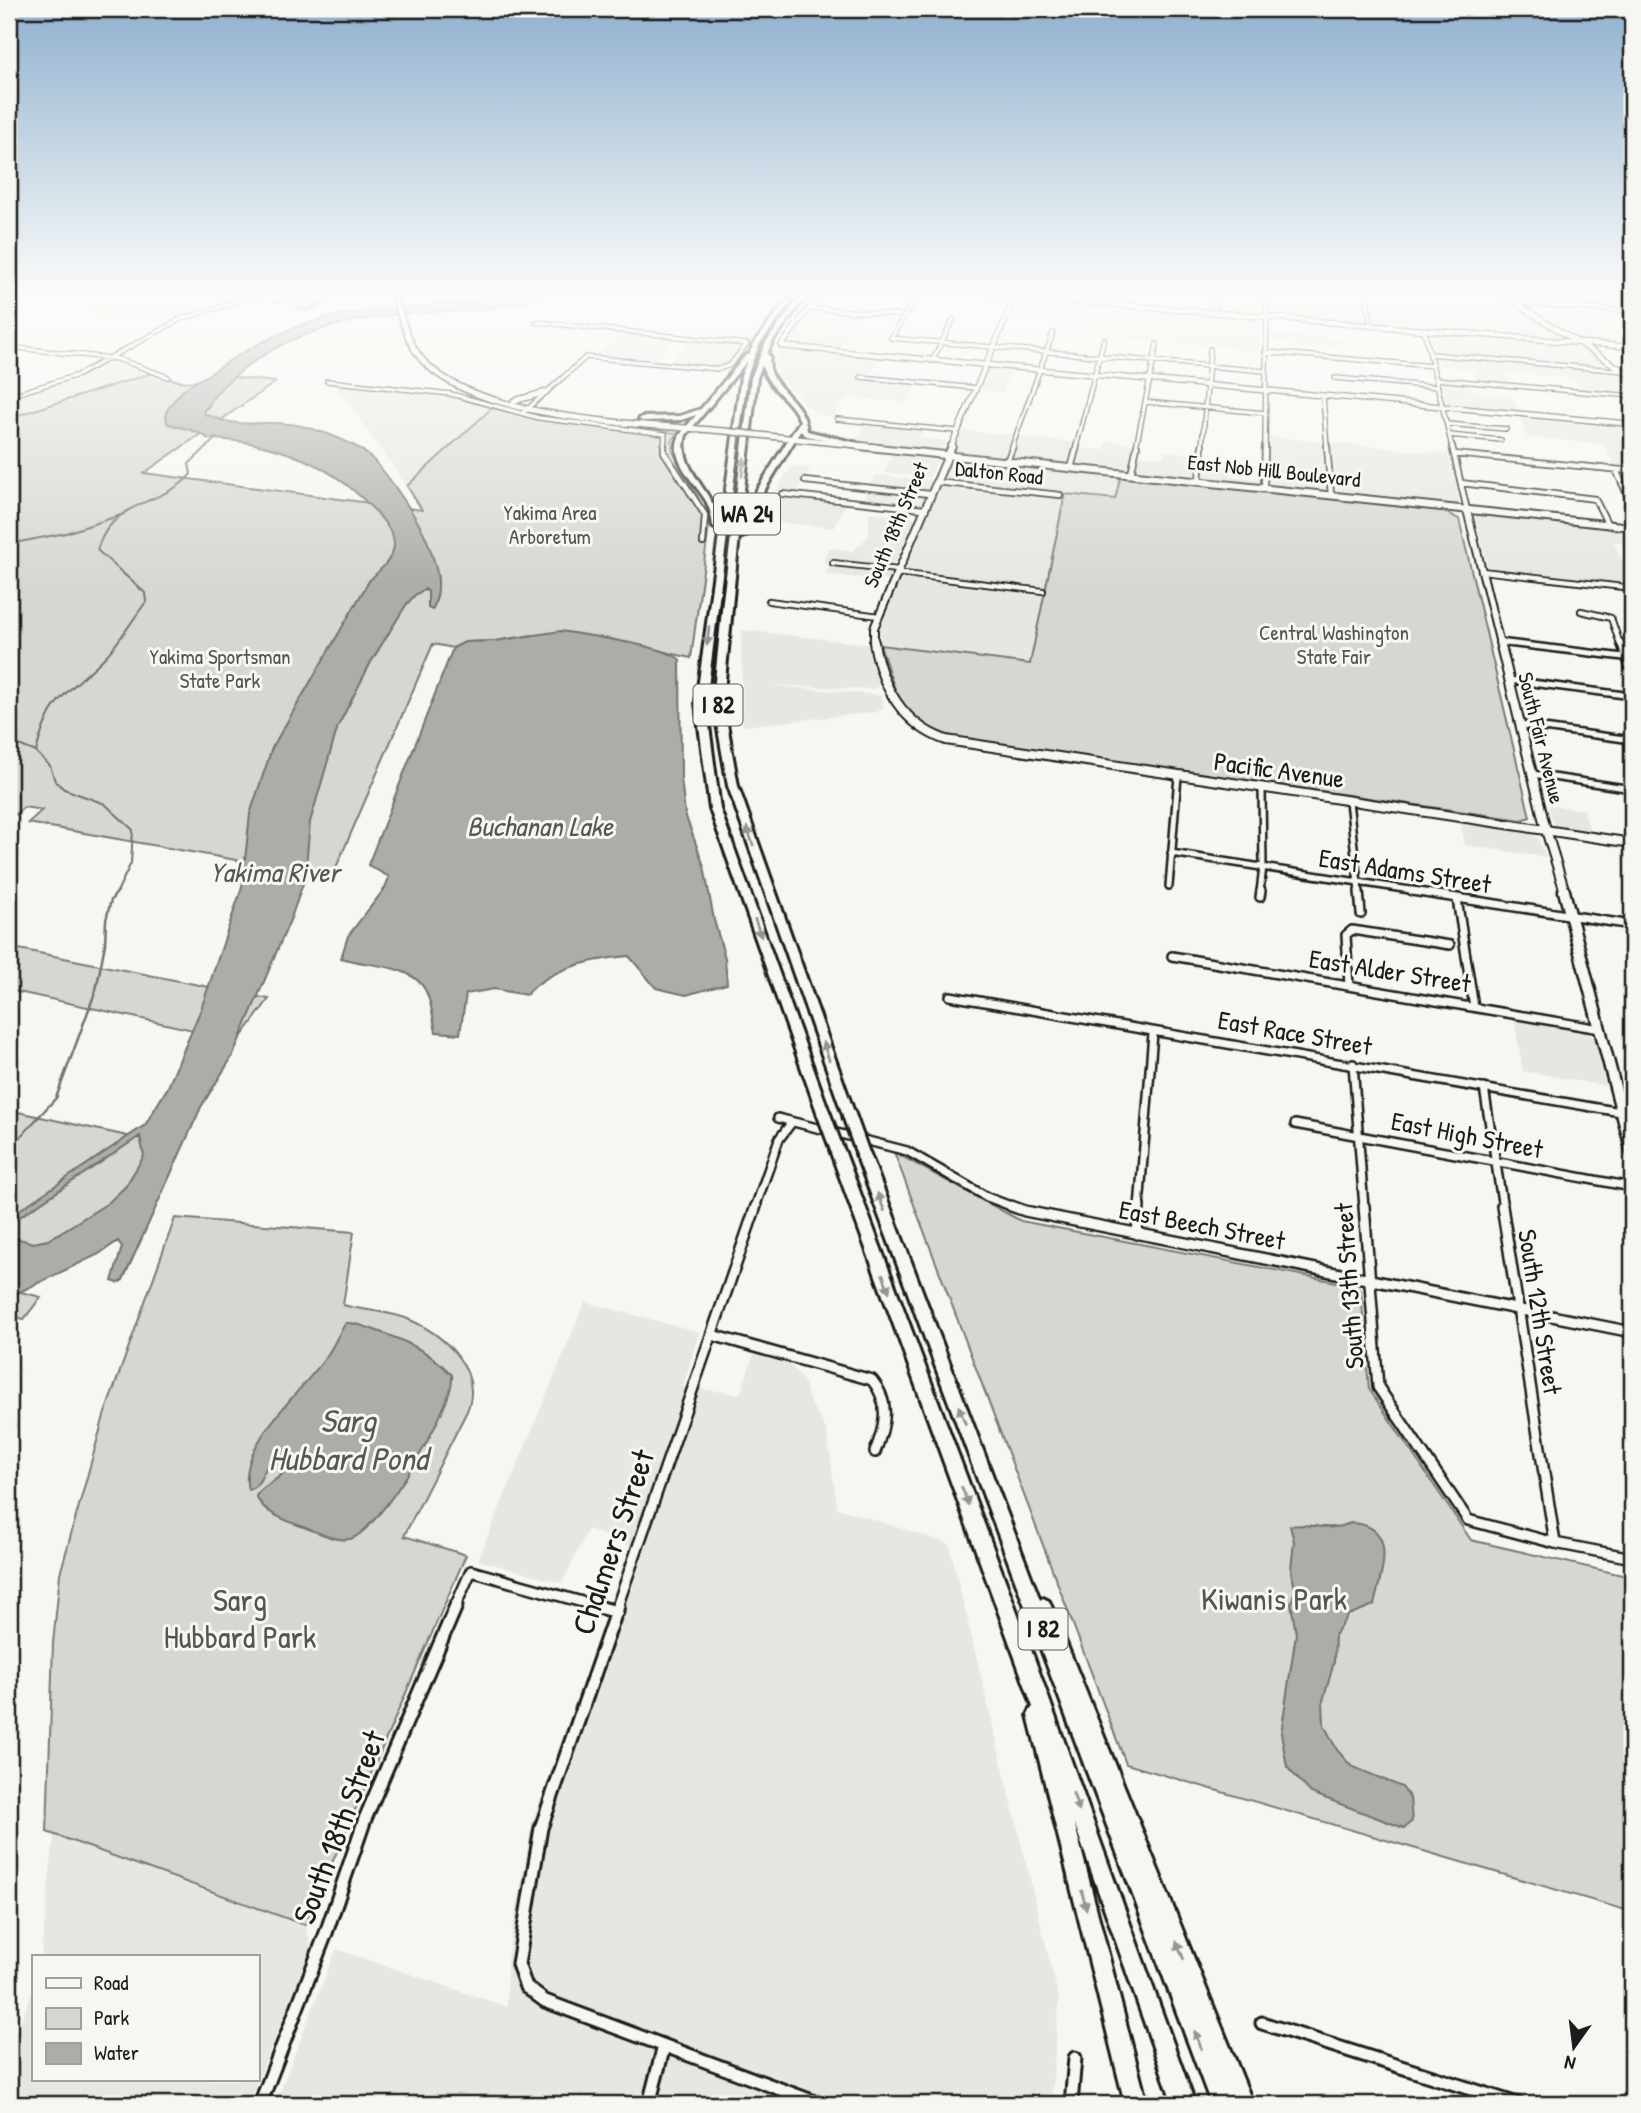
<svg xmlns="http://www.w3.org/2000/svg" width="1641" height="2113" font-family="'Patrick Hand',sans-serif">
<rect width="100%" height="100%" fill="#f6f6f2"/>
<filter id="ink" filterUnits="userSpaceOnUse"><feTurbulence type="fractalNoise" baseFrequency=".0143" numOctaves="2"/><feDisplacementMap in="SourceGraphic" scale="14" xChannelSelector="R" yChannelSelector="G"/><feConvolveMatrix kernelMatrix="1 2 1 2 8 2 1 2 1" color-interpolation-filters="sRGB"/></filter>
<g filter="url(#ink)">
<path fill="#e6e6e2" d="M125 292 173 294 175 300 182 298 184 292H262L171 322 81 313Z
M824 292H890L888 295 912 297 907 305 819 298Z
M1096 292H1212L1209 310 1093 300Z
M1221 292H1489L1565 338 1219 312Z
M1503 292H1632V311L1519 302Z
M1019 299 1261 318 1260 351 1050 331 1053 321 1011 317Z
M1523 304 1624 312 1632 326V346L1584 341Z
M808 313 861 318 837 351 783 346Z
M622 331 650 333 646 339 673 342 654 361 596 355Z
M1433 332 1576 344 1613 367 1437 353 1434 352 1429 333Z
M1269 333 1342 339V349L1292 346V343L1269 341Z
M690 340 742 345 725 364 715 366 669 362Z
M780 349 879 358 868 376 861 375 859 378 917 384 907 403 847 397 833 417 817 415 779 377 775 361Z
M1435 355 1619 371 1632 380V395L1581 390 1576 379 1506 372 1509 383 1476 381 1473 369 1438 366Z
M108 360H120L152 373 9 418V398L80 375Z
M988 369 1011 370 1003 393 980 390Z
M1440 380 1469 383 1473 392 1513 396 1520 413 1447 407Z
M334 383 437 394 492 408 407 486Z
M1520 416 1632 426V469L1615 467 1604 444 1527 437Z
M865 424 924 430 921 438 947 441 944 449 936 451 856 440Z
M962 430 1080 443 1079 448 1105 450 1107 441 1140 445 1138 455 1163 457 1164 451 1196 454V463L1232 466 1231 476 1260 479 1259 485 961 454 954 450Z
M1268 436 1322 442 1325 492 1269 486Z
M1330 442 1448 454 1460 503 1454 505 1336 492Z
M893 453 931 456 937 460 930 477 884 473Z
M952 459H959L1121 475 1116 499 941 481 949 460Z
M791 466 810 468 796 494 776 492Z
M875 475 931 480 920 507 863 501Z
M941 484 1064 497 1046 587 906 570Z
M774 494 847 502 834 528 759 520Z
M869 512 915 517 887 581 825 574 831 563 823 562 829 548 853 551 869 536Z
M1474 513 1632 530V543L1614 542 1632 585 1493 569 1488 567Z
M904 576 1044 594 1030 664 880 645V628L901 578Z
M741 630 867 644 879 686 871 689 766 685 877 695 881 696 884 708 877 712 743 726Z
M1548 805 1584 810 1590 832 1554 825Z
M1461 822 1530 833 1538 838 1546 857 1465 845Z
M1514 1019 1587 1032 1595 1039 1606 1086 1523 1071Z
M585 1302 699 1332 683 1387 740 1394 754 1354 788 1362 805 1383 809 1401 827 1431 837 1508 949 1544 1059 2000 1051 2104H275L336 1949 507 2007V1960L532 1824 630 1546 588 1529 562 1583 478 1560Z
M54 1835 305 1925 312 1949 248 2104H9V2052L33 1990V2080H257V1957H41Z"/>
<path fill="#d6d6d2" stroke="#797977" stroke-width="2" d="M152 373C171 381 194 387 212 375L276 382 144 473 422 510 407 486 492 408 573 422 677 433 672 441 673 452 710 519 691 658 606 638 532 635 495 641 465 642 453 648 433 644 332 877 28 823 42 810 24 807 9 820V418Z
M1121 475 1439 509 1459 519 1530 817 1522 820 958 739C943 733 924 728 912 717 895 700 888 667 880 645L1030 664 1065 494 1115 499Z
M9 947 269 999 239 1040 9 990Z
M9 1110 159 1143 72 1256 9 1240Z
M894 1152 1021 1221 1352 1285 1361 1290 1369 1389 1471 1540 1622 1575H1632V1912L1126 1764Z
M175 1218 354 1232 343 1305C364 1311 389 1311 408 1319 443 1334 484 1370 467 1411L404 1536 466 1555 305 1925 47 1832 53 1643 60 1574 104 1416Z
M9 1289 41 1297 24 1319 9 1315Z"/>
<path fill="#acaca9" stroke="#727271" stroke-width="2" d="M298 292H339L345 294 306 312 295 308 314 307 321 301 272 302Z
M523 292H562C536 297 510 305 483 309 462 312 440 311 419 312 356 318 294 329 244 369 228 381 216 390 208 407L204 410 205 414C242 430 253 420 289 424 310 426 352 441 368 455 385 469 421 523 428 543 436 565 444 588 432 610L428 608V592L425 589 415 595 406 605 371 662 338 726 310 822 305 878 291 918 232 1057 201 1107 123 1280 118 1283 112 1281 122 1247 118 1241 99 1254 9 1297V1236L33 1243 48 1240 108 1203 125 1187 144 1156 140 1136 9 1224V1217L145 1125 168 1087 201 1009 242 887 250 814 272 748 369 581C398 553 404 543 375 511 340 473 304 455 255 444 241 441 226 440 212 439 203 439 210 438 203 435 192 429 179 428 167 423L166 412C185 383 191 386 217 369 246 349 279 332 312 322 345 312 379 310 413 307 450 303 486 298 523 292Z
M561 631C583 635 669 646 680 660L681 778 685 814 704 866 714 920 725 958 727 984 686 995 656 988 629 956C594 959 550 967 526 995L494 989 466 994 460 1034 436 1032C433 1019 431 996 422 985 406 964 366 966 341 958L348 936 385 888 389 877 368 865 453 648 465 642 495 641Z
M346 1323C355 1322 363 1326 372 1329 403 1340 429 1350 452 1375 456 1404 379 1532 350 1539 336 1542 312 1530 298 1525 282 1519 263 1512 256 1496 263 1484 275 1483 284 1472L282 1462C260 1457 267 1485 248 1490 237 1444 302 1392 326 1357 334 1346 338 1334 346 1323Z
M1351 1523C1400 1525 1381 1573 1374 1605L1348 1615 1335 1635 1334 1662 1323 1701 1324 1725 1337 1750 1351 1766 1402 1787 1410 1798 1412 1821 1404 1828 1311 1793 1287 1767 1281 1733 1296 1634 1291 1603 1295 1590 1291 1569 1294 1541 1290 1526C1315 1522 1326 1533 1351 1523Z"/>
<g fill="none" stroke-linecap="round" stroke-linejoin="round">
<path stroke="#727271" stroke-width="2" d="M9 544 66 533 124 514
M9 741 36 752
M117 892 131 863 133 830 105 804 64 789 55 781 50 766 36 752C51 694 65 697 104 658 120 642 132 620 146 602L145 593 97 550C113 497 165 506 191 474L189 464 216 438"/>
<path stroke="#727271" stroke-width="2.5" d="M9 1149 56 1098 96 990 105 944 106 920 111 900 118 891"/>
<defs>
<path id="street-far5" d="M147 292H152
M919 292 891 338 1265 371
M1366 292 1371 325
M1615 292 1632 321
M1070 300 1075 292
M1514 302 1632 312
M809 308 900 315
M1214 312 1217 292
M536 322 747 344
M1424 330 1452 447
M9 347 118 359 168 377
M1265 352 1433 366
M1430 354 1624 371
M932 361 953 320
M861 377 976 388
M1335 378 1438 387
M1436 379 1632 396
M327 381 451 394 539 418 665 434 664 447
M9 396 78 375 181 319 269 292
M1323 397 1327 447
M1146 402 1265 413
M524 412 586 357 719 369 730 365 747 344
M837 419 956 431
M1447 424 1506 429
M1449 435 1501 440
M1012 447 1053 333
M1076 447 1104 339
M1136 447 1157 344
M1202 447 1210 349
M1265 447 1267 292"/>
<path id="street-far4" d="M664 446V452L705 515 703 543
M1327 446 1331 495
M1452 446 1467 510
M1454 454 1632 471
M1007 461 1013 446
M1071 468 1077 446
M1616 470 1632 505
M1131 474 1137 446
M805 481 930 494
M1199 481 1202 446
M935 482 1060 495
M1461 483 1595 499 1608 525
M1264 488 1265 446
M783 494 924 509
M833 563 898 570
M1482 571 1632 588
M897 573 1043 591
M769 601 879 616
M1581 611 1611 618 1620 644
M1499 642 1512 644"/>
<path id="street-far3" d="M1499 642 1632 658
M1620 642 1632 675
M1509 680 1632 696
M1521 725 1632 740
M1533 774 1632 789
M1349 801 1359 892
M1171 853 1423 892
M1169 886 1178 776
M1260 892 1263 867 1262 788"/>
<path id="street-far2" d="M1359 891 1361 914
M1412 891 1632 925
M1260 897 1261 891
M1457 899 1474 1007
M1172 956 1600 1029
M1349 986 1346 935 1352 930 1450 945
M950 996 1632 1114
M1353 1064 1364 1208
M1484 1088 1503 1208
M778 1118 907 1151 987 1197 1016 1208
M1295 1124 1632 1187
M755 1208 779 1139 792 1122
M1139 1208 1153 1033"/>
<path id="street-far1" d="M1011 1206 1025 1211 1632 1332
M1364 1206 1378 1387 1468 1520 1555 1543 1632 1558
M1502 1206 1555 1543
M1137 1234 1139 1206
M712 1335 872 1380C891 1403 885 1426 875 1452
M455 1607 471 1571 600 1607
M617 1607 756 1206"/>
<path id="street" d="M594 1606 617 1612
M618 1606 541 1828 518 1964 526 1987 545 2001 820 2104
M1262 2023 1518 2104
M260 2104 326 1933 365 1819 456 1606
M649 2104 664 2046
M1071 2104 1075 2058"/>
<path id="secondary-far3" d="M821 292 781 346 1632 424
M962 292 1632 347
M1497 292 1632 376
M9 301 30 292
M951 447 1017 292"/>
<path id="secondary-far2" d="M1467 510 1500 644
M874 644V628L952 446"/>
<path id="secondary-far1" d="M874 642C881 686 903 725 946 740L1632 843
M1500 642 1546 830 1565 892"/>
<path id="secondary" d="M1564 891 1632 1152"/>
<path id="primary-far1" d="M392 292C402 315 407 346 426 364 485 421 644 424 724 431
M514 401 546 392
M759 435 876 447"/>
<path id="primary" d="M859 446 1632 527"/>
<path id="highway" d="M804 292H809L772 342 767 354 770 356C764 388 804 396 807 431L857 443 854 445 807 436 802 433 801 430 753 509 746 535 742 537 739 535 723 701 738 786 855 1115 854 1119H844L843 1115 728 786 713 701 723 600 751 378 766 342ZM762 365C767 389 792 399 800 421L745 509 739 532 757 378Z
M787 299 792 300 759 345 747 376 706 703 720 809 829 1112 828 1116H818L817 1112 710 809 696 703 720 528 717 529 713 527C712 517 710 509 706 501 695 482 669 460 679 437 683 429 691 422 696 415L681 420 642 421 639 419 642 417 680 416 701 409 746 355H749L753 345ZM747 361 741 376 721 526C716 493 676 468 686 435Z
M837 1145 842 1146 844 1150 1029 1644 1195 2104H1173L1074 1822 1147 2104H1125L1028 1715 1031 1709 1033 1707 830 1150 832 1146Z
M863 1149 868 1150 870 1154 1040 1600 1043 1598 1049 1601 1253 2104H1211L856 1154 858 1150Z"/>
</defs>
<use href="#street-far5" stroke="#1c1c1c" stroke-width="6"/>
<use href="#street-far4" stroke="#1c1c1c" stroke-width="8"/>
<use href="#street-far3" stroke="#1c1c1c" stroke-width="10"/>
<use href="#street-far2" stroke="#1c1c1c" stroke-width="12"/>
<use href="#street-far1" stroke="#1c1c1c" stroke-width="14"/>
<use href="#street" stroke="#1c1c1c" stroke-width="17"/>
<use href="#secondary-far3" stroke="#1c1c1c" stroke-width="7"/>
<use href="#secondary-far2" stroke="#1c1c1c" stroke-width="10"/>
<use href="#secondary-far1" stroke="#1c1c1c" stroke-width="12"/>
<use href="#secondary" stroke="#1c1c1c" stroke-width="15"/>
<use href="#primary-far1" stroke="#1c1c1c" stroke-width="8"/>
<use href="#primary" stroke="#1c1c1c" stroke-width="10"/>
<use href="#highway" stroke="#1c1c1c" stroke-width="6"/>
<use href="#street-far5" stroke="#f6f6f2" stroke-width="3.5"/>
<use href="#street-far4" stroke="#f6f6f2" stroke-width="4.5"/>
<use href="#street-far3" stroke="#f6f6f2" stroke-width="5"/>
<use href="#street-far2" stroke="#f6f6f2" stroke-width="7"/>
<use href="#street-far1" stroke="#f6f6f2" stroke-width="9"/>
<use href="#street" stroke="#f6f6f2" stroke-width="11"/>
<use href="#secondary-far3" stroke="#f6f6f2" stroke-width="4.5"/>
<use href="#secondary-far2" stroke="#f6f6f2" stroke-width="6"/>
<use href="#secondary-far1" stroke="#f6f6f2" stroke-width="8"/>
<use href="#secondary" stroke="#f6f6f2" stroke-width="10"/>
<use href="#primary-far1" stroke="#f6f6f2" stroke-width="5"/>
<use href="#primary" stroke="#f6f6f2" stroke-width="6"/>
<use href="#highway" fill="#f6f6f2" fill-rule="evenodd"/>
<defs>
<path id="primary-bridge" d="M724 431 759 435"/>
<path id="highway-bridge" d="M823 1112 837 1150
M849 1115 863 1154"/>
</defs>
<use href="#primary-bridge" stroke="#1c1c1c" stroke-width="8" stroke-linecap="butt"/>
<use href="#highway-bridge" stroke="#1c1c1c" stroke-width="18" stroke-linecap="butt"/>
<use href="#primary-bridge" stroke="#f6f6f2" stroke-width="5"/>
<use href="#highway-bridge" stroke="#f6f6f2" stroke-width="12"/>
</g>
<defs><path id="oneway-solid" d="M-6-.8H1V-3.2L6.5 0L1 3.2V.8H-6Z" transform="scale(1.75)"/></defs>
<g fill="#949492">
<use href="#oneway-solid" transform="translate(743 467) rotate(-83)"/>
<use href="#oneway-solid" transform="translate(708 636) rotate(96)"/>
<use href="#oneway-solid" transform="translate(750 836) rotate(-109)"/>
<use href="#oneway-solid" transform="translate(758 928) rotate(70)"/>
<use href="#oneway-solid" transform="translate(826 1051) rotate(-109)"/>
<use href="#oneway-solid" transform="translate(881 1202) rotate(-111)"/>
<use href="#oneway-solid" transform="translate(886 1283) rotate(70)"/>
<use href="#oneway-solid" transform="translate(962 1415) rotate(-111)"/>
<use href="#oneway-solid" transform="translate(965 1496) rotate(70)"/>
<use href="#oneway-solid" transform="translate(1076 1802) rotate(70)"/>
<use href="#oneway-solid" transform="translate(1084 1900) rotate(76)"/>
<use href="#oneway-solid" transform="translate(1180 1950) rotate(-112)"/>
<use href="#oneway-solid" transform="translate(1198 2040) rotate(-111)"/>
</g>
</g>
<linearGradient id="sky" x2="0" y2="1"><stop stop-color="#90b1cf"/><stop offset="0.5" stop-color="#fbfbf9"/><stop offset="1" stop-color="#fbfbf9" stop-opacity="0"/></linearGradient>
<rect width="1641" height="587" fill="url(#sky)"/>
<g text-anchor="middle" stroke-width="6" stroke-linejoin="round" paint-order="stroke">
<g font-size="21" fill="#1c1c1c" stroke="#f6f6f2">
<text transform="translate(1274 471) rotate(6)" y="7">East Nob Hill Boulevard</text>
<text transform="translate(999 473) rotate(6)" y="7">Dalton Road</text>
<text transform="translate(896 525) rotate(-67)" y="7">South 18th Street</text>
<text transform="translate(1541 738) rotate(76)" y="7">South Fair Avenue</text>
</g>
<g font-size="21" fill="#545453" stroke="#f6f6f2">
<text x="550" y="520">Yakima Area<tspan x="550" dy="24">Arboretum</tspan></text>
<text x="1334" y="640">Central Washington<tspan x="1334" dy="24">State Fair</tspan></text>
<text x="220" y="664">Yakima Sportsman<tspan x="220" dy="24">State Park</tspan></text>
</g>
<g fill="#f6f6f2" stroke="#5d5d5c" stroke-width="2">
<rect x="714" y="493.5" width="66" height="41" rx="5"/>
<rect x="693.5" y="684.5" width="49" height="41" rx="5"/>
<rect x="1018.5" y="1608.5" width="49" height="41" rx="5"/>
</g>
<g font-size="24" font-weight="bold" fill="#1c1c1c">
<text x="747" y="522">WA 24</text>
<text x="718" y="713">I 82</text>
<text x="1043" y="1637">I 82</text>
</g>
<g font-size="26" fill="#1c1c1c" stroke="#f6f6f2">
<text transform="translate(1279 770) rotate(8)" y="9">Pacific Avenue</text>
<text transform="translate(1405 871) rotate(9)" y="9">East Adams Street</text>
<text transform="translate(1390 971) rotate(9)" y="9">East Alder Street</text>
<text transform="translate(1295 1033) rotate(10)" y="9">East Race Street</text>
<text transform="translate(1467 1135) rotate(11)" y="9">East High Street</text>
<text transform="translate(1202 1225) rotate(11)" y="9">East Beech Street</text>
<text transform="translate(1349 1286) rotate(-94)" y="9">South 13th Street</text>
<text transform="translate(1540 1312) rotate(81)" y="9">South 12th Street</text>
</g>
<g font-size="28" font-style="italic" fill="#565654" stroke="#f6f6f2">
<text x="540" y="836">Buchanan Lake</text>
<text x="275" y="882">Yakima River</text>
</g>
<g font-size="32" fill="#1c1c1c" stroke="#f6f6f2">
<text transform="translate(613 1542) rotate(-71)" y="11">Chalmers Street</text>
<text transform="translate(339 1827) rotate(-69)" y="11">South 18th Street</text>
</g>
<g font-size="32" fill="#545453" stroke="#f6f6f2">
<text x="1274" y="1610">Kiwanis Park</text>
<text x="240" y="1611">Sarg<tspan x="240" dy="37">Hubbard Park</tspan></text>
</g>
<g font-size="33" font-style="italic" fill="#565654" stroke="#f6f6f2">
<text x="348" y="1432">Sarg<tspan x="348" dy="38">Hubbard Pond</tspan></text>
</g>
</g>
<rect width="1641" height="2113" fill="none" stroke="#f6f6f2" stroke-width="35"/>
<rect x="18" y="18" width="1606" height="2078" fill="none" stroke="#1c1c1c" stroke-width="2.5" filter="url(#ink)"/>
<rect x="32" y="1955" width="228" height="126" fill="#f6f6f2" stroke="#9f9f9c" stroke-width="2"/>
<rect x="46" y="1978" width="35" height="10" fill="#f6f6f2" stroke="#9f9f9c" stroke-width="2"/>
<text x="94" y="1990" font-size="21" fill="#1c1c1c">Road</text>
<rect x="46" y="2008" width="35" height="21" fill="#d6d6d2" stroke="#9f9f9c" stroke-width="2"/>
<text x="94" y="2025" font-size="21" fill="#1c1c1c">Park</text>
<rect x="46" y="2043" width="35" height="21" fill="#acaca9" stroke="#9f9f9c" stroke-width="2"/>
<text x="94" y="2060" font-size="21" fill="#1c1c1c">Water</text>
<g transform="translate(1574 2047) rotate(194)" stroke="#f6f6f2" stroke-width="5" paint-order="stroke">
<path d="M0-5L12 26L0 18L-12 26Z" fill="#1c1c1c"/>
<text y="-10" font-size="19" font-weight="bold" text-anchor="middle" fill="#1c1c1c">N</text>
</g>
</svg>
